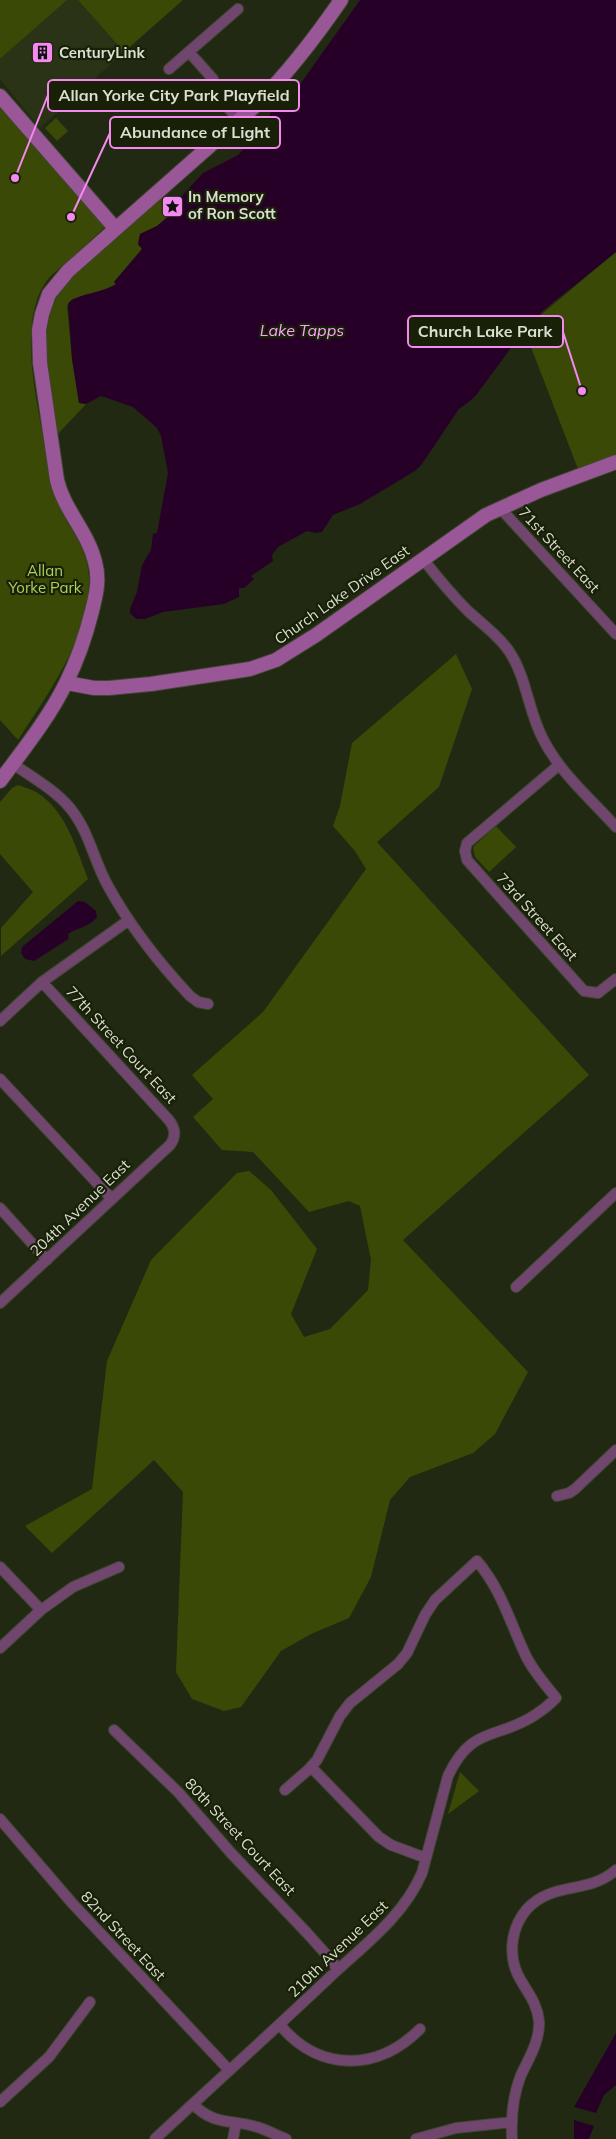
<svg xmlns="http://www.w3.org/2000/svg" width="616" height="2139" font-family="Mulish,sans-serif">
<rect width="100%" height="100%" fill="#222912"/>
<path fill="#2a3315" d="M67 0H78L124 52 40 128 0 79V59Z"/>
<path fill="#3a4a06" d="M0 0H67L0 59Z
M78 0H183L124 52Z
M0 103 107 225C93 238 79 251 65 264 59 269 53 273 48 279 17 318 36 397 44 441 48 461 50 482 57 500 67 529 89 546 89 580 89 638 48 694 18 740L0 720Z
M56 118 68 131 57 141 45 128Z
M162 192 176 210 157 226 140 234 138 244 142 249 114 282 116 284 104 291 72 299 67 306 72 359 79 403 86 404 56 436C50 383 32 329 66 281Z
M616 252V454L578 469 524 329Z
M456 654 472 689 439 787 377 842 589 1075 403 1240 528 1372 495 1434 473 1453 410 1477 390 1500 371 1577 349 1618 311 1634 281 1651 241 1707 224 1711 192 1699 176 1672 183 1492 154 1460 52 1553 25 1526 92 1489 107 1361 151 1260 237 1173 249 1171 271 1190 317 1249 291 1314 304 1337 330 1329 368 1290 371 1260 360 1206 349 1201 309 1212 253 1152 222 1150 193 1117 213 1099 192 1075 263 1012 366 869 355 851 333 826 340 806 352 743Z
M18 785C23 787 31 789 36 792 66 810 76 848 88 879L1 956V928L33 892 0 854V802L12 788Z
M496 826 516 847 489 872 475 857 473 847Z
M460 1772 479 1791 448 1814Z"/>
<path fill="#270028" d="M360 0H616V252L545 309 515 338 516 341 477 394 470 401 459 409 422 464 415 471 360 504 333 515 322 532 316 533 307 531 278 547 272 555 273 561 251 576 254 579 244 588H239V597L224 604 163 612 145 619H136L130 613V609L137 592 142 565 151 550 153 534 157 533 168 473 161 436 157 428 133 407 101 396 86 404 79 403 72 359 68 304C74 294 103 293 116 284L114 282 142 249 138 244 140 234 157 226 176 210 174 208 180 198 203 173 238 155 258 134 276 104H286Z
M78 901 85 902 96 911 97 917C90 927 78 927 68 934L69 938 67 940 34 961 25 959 21 953 22 947Z
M616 2033V2085L604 2095 596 2113 574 2107Z
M574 2120 594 2126 589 2139H574Z"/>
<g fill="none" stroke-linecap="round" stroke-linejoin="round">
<defs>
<path id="street" d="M189 52 213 79 217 95 239 120
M169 69 238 9
M500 508 616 634
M423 559C437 577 452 595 468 611 482 624 498 635 509 651 527 678 528 711 543 739 560 773 591 799 616 827
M13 764C32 777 55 790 70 808 89 831 94 861 108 886 130 926 159 963 190 996L198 1002 208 1004
M559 765 467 843 465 851 467 860 584 991 598 993 616 979
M0 1021 42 982 129 920
M0 1079 111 1198
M0 1208 47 1260
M516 1287 616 1193
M0 1303 170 1145C177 1136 175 1127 168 1119L42 982
M557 1496 569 1493 575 1489 616 1450
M0 1567 41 1610
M0 1648 41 1610 73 1587 119 1567
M114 1730 179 1793 231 1853 307 1933 333 1962 337 1970
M311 1767 379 1837 391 1845 426 1858
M0 1819 72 1903 229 2070
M280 2025C319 2072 377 2072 420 2029
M0 2102 49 2057 90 2002
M193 2104C214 2126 232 2119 257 2127 267 2130 276 2135 286 2139
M155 2139C213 2085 272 2032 330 1977 364 1945 403 1917 422 1873L448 1776C472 1725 497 1740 535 1715 543 1710 550 1704 556 1698 545 1684 532 1670 525 1654 510 1622 501 1589 477 1561L435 1600 425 1615 407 1653 398 1664 350 1703 340 1716 317 1760 308 1770 285 1790
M233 2139 236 2123
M416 2139 456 2128 512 2122
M512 2139C511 2118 513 2095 521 2075 529 2058 540 2041 539 2021 537 2001 525 1990 517 1973 508 1952 512 1926 527 1909 553 1881 587 1895 616 1870"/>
<path id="secondary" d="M0 96 115 228
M67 683 94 688H109L151 684 250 669 276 660 316 635 486 515 541 490 616 462
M0 781C23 750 49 718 66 683 77 661 86 635 92 611 96 595 100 579 95 562 88 532 64 510 57 480L40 363 39 330 42 314 49 294 68 271 255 106C288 73 315 38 341 0"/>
</defs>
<use href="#street" stroke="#3f4631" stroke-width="12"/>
<use href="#secondary" stroke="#3f4631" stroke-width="16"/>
<use href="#street" stroke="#70466e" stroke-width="10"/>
<use href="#secondary" stroke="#995797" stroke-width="14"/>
</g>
<defs>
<symbol id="building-square" viewBox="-11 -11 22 22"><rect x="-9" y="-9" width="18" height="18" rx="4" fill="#f489f0" stroke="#192008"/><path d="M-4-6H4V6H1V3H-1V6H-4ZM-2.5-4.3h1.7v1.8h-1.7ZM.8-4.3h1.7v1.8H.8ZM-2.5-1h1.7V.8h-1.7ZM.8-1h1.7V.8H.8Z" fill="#111"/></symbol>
<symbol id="sight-square" viewBox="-11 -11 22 22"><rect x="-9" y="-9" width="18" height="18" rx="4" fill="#f489f0" stroke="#192008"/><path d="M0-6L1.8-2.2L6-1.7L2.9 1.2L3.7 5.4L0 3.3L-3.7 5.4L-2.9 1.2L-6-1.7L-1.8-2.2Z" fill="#111"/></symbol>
</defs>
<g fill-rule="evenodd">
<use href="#building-square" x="30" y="40" width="25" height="25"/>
<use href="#sight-square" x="160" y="194" width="25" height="25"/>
</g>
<g text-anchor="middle" stroke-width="4.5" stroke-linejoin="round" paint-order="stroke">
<g font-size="15" font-weight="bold" fill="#dadfd1" stroke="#192008" text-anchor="start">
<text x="59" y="58">CenturyLink</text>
<text x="188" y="202">In Memory<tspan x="188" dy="17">of Ron Scott</tspan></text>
</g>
<g font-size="15" fill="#dadfd1" stroke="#192008">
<text transform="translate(559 550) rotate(47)" y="5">71st Street East</text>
<text transform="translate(342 595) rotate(-35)" y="5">Church Lake Drive East</text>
<text transform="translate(537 917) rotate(48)" y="5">73rd Street East</text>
<text transform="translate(121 1045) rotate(47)" y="5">77th Street Court East</text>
<text transform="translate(80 1208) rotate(-44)" y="5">204th Avenue East</text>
<text transform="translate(240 1837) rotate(47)" y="5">80th Street Court East</text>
<text transform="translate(123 1936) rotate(47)" y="5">82nd Street East</text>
<text transform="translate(338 1949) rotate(-44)" y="5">210th Avenue East</text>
</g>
<g font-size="15" fill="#afd15b" stroke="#192008">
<text x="45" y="576">Allan<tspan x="45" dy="17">Yorke Park</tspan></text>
</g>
<g font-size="16" font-style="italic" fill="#fda3f9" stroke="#192008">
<text x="302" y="336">Lake Tapps</text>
</g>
</g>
<path fill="none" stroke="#f489f0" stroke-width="2" d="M15 178L48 95M71 217L110 133M582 391L563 332"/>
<g fill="#f489f0" stroke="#192008" stroke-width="2">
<circle cx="15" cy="178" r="5"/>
<circle cx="71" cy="217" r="5"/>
<circle cx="582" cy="391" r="5"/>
</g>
<g fill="#192008" stroke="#f489f0" stroke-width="2">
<rect x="48" y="80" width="251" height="31" rx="5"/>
<rect x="110" y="117" width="170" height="31" rx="5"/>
<rect x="408" y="316" width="155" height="31" rx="5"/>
</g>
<g font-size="16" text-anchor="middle" font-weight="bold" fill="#dadfd1">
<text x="174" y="101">Allan Yorke City Park Playfield</text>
<text x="195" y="138">Abundance of Light</text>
<text x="485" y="337">Church Lake Park</text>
</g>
</svg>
